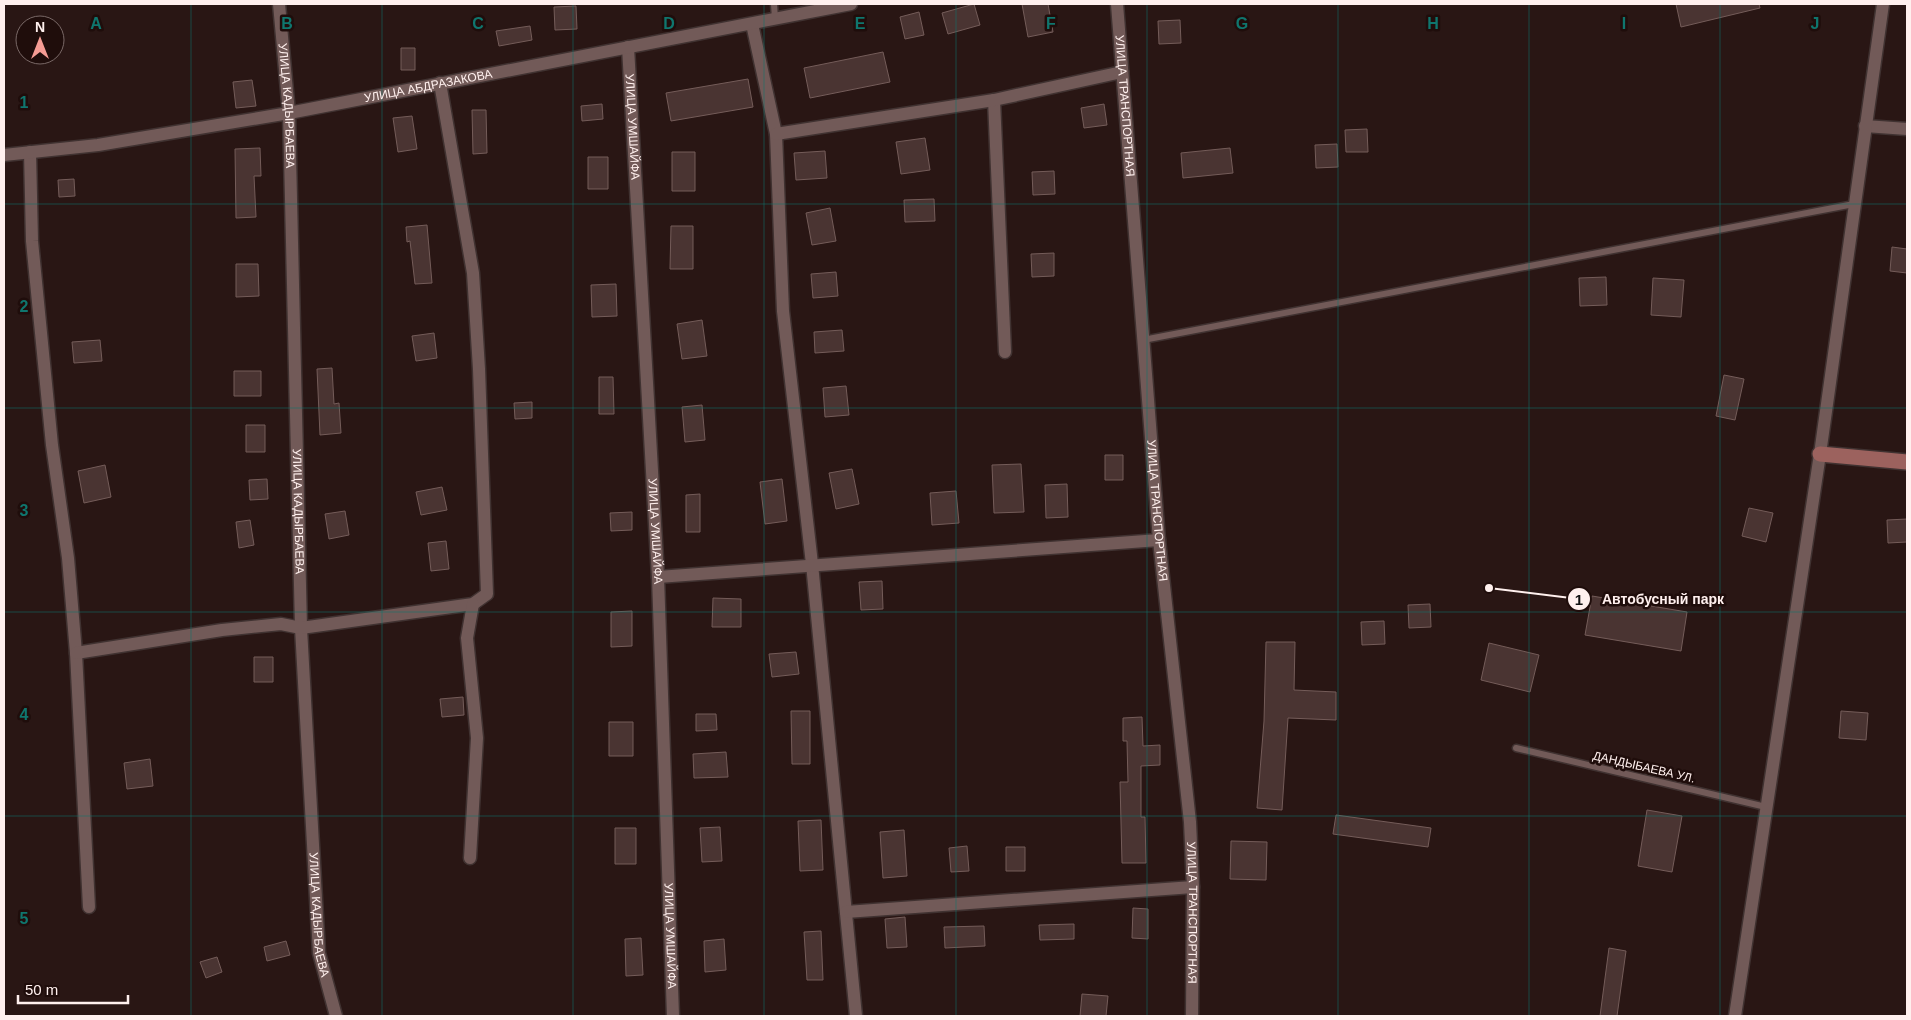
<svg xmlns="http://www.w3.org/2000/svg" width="1911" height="1020" font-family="Helvetica,sans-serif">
<rect width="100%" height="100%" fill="#291614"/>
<path fill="#4a3432" stroke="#745c59" d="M974 4 980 25 948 34 942 13Z
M1022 4H1048L1053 32 1028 37Z
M1676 4H1759L1760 8 1681 27Z
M576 6 577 29 555 30 554 7Z
M919 12 924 35 905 39 900 17Z
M1180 20 1181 43 1159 44 1158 21Z
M530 26 532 40 499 46 496 31Z
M401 48H415V70H401Z
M883 52 890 82 810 98 804 68Z
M748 79 753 107 671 121 666 93Z
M252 80 256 106 236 108 233 82Z
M602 104 603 119 582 121 581 106Z
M1104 104 1107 125 1084 128 1081 108Z
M472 110H486L487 153 473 154Z
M412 116 417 149 398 152 393 118Z
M1367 129 1368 152H1346L1345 130Z
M925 138 930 170 901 174 896 142Z
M1337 144 1338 167 1316 168 1315 145Z
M260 148 261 176H254L256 217 236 218 235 149Z
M1230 148 1233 173 1183 178 1181 153Z
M825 151 827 178 796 180 794 153Z
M672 152H695V191H672Z
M588 157H608V189H588Z
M1054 171 1055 194 1033 195 1032 172Z
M74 179 75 196 59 197 58 180Z
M934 199 935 221 905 222 904 200Z
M830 208 836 241 812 245 806 213Z
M427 225 432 283 415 284 410 241 407 242 406 227Z
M671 226H693V269H670Z
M1892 247 1907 249V273L1890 271Z
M1054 253V276L1032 277 1031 254Z
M236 264H258L259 296 236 297Z
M836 272 838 296 813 298 811 274Z
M1606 277 1607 305 1580 306 1579 278Z
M1653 278 1684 280 1681 317 1651 315Z
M616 284 617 316 592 317 591 285Z
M702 320 707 356 682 359 677 324Z
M842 330 844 351 815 353 814 332Z
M434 333 437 358 416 361 412 336Z
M100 340 102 361 74 363 72 342Z
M332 368 334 404 339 403 341 433 320 435 317 369Z
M234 371H261V396H234Z
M1724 375 1744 379 1735 420 1716 416Z
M599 377H613L614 414H599Z
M846 386 849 415 825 417 823 388Z
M532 402V418L515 419 514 403Z
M702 405 705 440 685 442 682 407Z
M246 425H265V452H246Z
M1105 455H1123V480H1105Z
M1021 464 1024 512 994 513 992 465Z
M105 465 111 497 84 503 78 471Z
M852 469 859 504 836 509 829 473Z
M267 479 268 499 250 500 249 480Z
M782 479 787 521 765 524 760 482Z
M1067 484 1068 517 1046 518 1045 485Z
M442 487 447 510 421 515 416 492Z
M956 491 959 523 932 525 930 493Z
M700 494V532H686V495Z
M1749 508 1773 513 1766 542 1742 536Z
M345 511 349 535 329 539 325 514Z
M632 512V530L611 531 610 513Z
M1907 519V542L1888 543 1887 520Z
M250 520 254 545 239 548 236 522Z
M446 541 449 569 431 571 428 543Z
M882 581 883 609 861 610 859 582Z
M1592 596 1687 612 1681 651 1585 635Z
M713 598 741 599V627H712Z
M1430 604 1431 627 1409 628 1408 605Z
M632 611V646L611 647V612Z
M1384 621 1385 644 1362 645 1361 622Z
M1266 642H1295L1294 690 1336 692V720L1288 718 1282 810 1257 808 1264 721Z
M1489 643 1539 655 1530 692 1481 680Z
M796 652 799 674 772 677 769 654Z
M254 657H273V682H254Z
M463 697 464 715 442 717 440 699Z
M791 711H810V764H792Z
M1841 711 1868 713 1866 740 1839 738Z
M696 714H716L717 730 696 731Z
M1142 717 1143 746 1160 745V765L1141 766V817H1145L1146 863H1122L1120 782H1128L1127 741H1123V718Z
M609 722H633V756H609Z
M726 752 728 777 694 778 693 754Z
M150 759 153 786 127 789 124 763Z
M1647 810 1682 816 1672 872 1638 866Z
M1336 815 1431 828 1428 847 1333 834Z
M821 820 823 870 800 871 798 821Z
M720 827 722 861 702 862 700 828Z
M615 828H636V864H615Z
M904 830 907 876 883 878 880 832Z
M1231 841 1267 842 1266 880 1230 879Z
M967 846 969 871 951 872 949 848Z
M1006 847H1025V871H1006Z
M1133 908 1148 909V939L1132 938Z
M905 917 907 947 887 948 885 919Z
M1074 924V939L1040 940 1039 925Z
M984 926 985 946 945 948 944 927Z
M821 931 823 980H807L804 932Z
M641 938 643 975 626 976 625 939Z
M724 939 726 970 705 972 704 941Z
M286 941 290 955 267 961 264 947Z
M1609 948 1626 951 1617 1016H1600Z
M217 957 222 972 206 978 200 962Z
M1082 994 1108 996 1106 1016H1080Z"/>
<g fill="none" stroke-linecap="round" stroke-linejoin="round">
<defs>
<path id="lane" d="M774 4 775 19
M1143 340 1854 204
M1516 748 1766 807"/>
<g id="street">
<path id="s1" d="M279 4 289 113 301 628 319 953 336 1016"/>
<path id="s2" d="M1117 4 1159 540 1190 822 1193 887 1192 1016"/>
<path d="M752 24 776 134 783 311 812 564 856 1016"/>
<path id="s3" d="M628 47 658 577 673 1016"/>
<path d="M994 100 1005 352"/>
<path d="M1865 126 1907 129"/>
<path d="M776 134 994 100 1122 72"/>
<path d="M30 152 32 241 52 445 68 558 76 653 89 907"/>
<path id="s4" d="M4 155 98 145 289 113 851 4"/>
<path d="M658 577 1159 540"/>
<path d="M76 653 222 630 281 624 301 628 473 604 487 594 479 369 473 273 440 83"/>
<path d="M470 858 477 738 467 638 473 604"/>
<path d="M846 912 1193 887"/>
<path d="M1735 1016 1820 454 1883 4"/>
</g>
<path id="secondary" d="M1820 454 1907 462"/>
</defs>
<use href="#lane" stroke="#403231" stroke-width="9"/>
<use href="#street" stroke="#403231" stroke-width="15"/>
<use href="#secondary" stroke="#403231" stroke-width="18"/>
<use href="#lane" stroke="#725a58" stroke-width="6"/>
<use href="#street" stroke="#725a58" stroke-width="12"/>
<use href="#secondary" stroke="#9c625e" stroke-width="15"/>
</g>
<path fill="none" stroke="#0f766e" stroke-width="1" stroke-opacity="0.55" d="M191 4V1016M382 4V1016M573 4V1016M764 4V1016M956 4V1016M1147 4V1016M1338 4V1016M1529 4V1016M1720 4V1016M4 204H1907M4 408H1907M4 612H1907M4 816H1907"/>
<g text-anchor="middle" stroke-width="5" stroke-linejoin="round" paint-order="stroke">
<g font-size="12" fill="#fff0ee" stroke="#1f0d0b">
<text dy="4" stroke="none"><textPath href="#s4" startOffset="430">УЛИЦА АБДРАЗАКОВА</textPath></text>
<text dy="4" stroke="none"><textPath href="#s1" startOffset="102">УЛИЦА КАДЫРБАЕВА</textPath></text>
<text dy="4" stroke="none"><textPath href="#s2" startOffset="102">УЛИЦА ТРАНСПОРТНАЯ</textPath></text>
<text dy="4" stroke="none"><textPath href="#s3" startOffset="80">УЛИЦА УМШАЙФА</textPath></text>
<text dy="4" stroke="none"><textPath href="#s2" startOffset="508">УЛИЦА ТРАНСПОРТНАЯ</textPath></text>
<text dy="4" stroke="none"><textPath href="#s1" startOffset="508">УЛИЦА КАДЫРБАЕВА</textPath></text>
<text dy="4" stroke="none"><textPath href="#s3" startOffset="485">УЛИЦА УМШАЙФА</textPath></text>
<text transform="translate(1644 767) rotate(13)" y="4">ДАНДЫБАЕВА УЛ.</text>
<text dy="4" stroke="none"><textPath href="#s2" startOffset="912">УЛИЦА ТРАНСПОРТНАЯ</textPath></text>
<text dy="4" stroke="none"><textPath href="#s1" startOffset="912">УЛИЦА КАДЫРБАЕВА</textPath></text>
<text dy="4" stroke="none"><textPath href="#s3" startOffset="890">УЛИЦА УМШАЙФА</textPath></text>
</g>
</g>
<g font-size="16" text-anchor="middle" font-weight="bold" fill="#0f766e" stroke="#1f0d0b" stroke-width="5" stroke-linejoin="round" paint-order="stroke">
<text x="96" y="29">A</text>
<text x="287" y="29">B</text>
<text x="478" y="29">C</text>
<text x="669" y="29">D</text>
<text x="860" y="29">E</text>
<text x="1051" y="29">F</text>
<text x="1242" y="29">G</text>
<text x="1433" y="29">H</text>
<text x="1624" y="29">I</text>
<text x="1815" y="29">J</text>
<text x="24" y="108">1</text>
<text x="24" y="312">2</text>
<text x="24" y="516">3</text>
<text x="24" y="720">4</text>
<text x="24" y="924">5</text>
</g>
<path fill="none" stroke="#fff0ee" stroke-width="2" d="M1489 588L1579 599"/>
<g fill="#fff0ee" stroke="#1f0d0b" stroke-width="2">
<circle cx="1489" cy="588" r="5"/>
<circle cx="1579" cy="599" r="12"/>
</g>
<g font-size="15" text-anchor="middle" font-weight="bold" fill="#111">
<text x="1579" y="605">1</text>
</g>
<g font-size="14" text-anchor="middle" font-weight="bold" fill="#fff0ee" stroke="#1f0d0b" stroke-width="5" stroke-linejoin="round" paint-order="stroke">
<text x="1663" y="604">Автобусный парк</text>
</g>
<rect width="1911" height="1020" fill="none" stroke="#fff0ee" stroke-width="10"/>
<g transform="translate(40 40)"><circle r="24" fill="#1f0d0b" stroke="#796866"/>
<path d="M0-4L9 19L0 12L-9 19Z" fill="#f59c94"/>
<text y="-8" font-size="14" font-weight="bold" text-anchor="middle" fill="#fff0ee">N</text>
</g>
<path d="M18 995v8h110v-8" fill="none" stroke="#fff0ee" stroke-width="2.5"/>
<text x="25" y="995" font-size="15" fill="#fff0ee" stroke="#1f0d0b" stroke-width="4" paint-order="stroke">50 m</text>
</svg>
